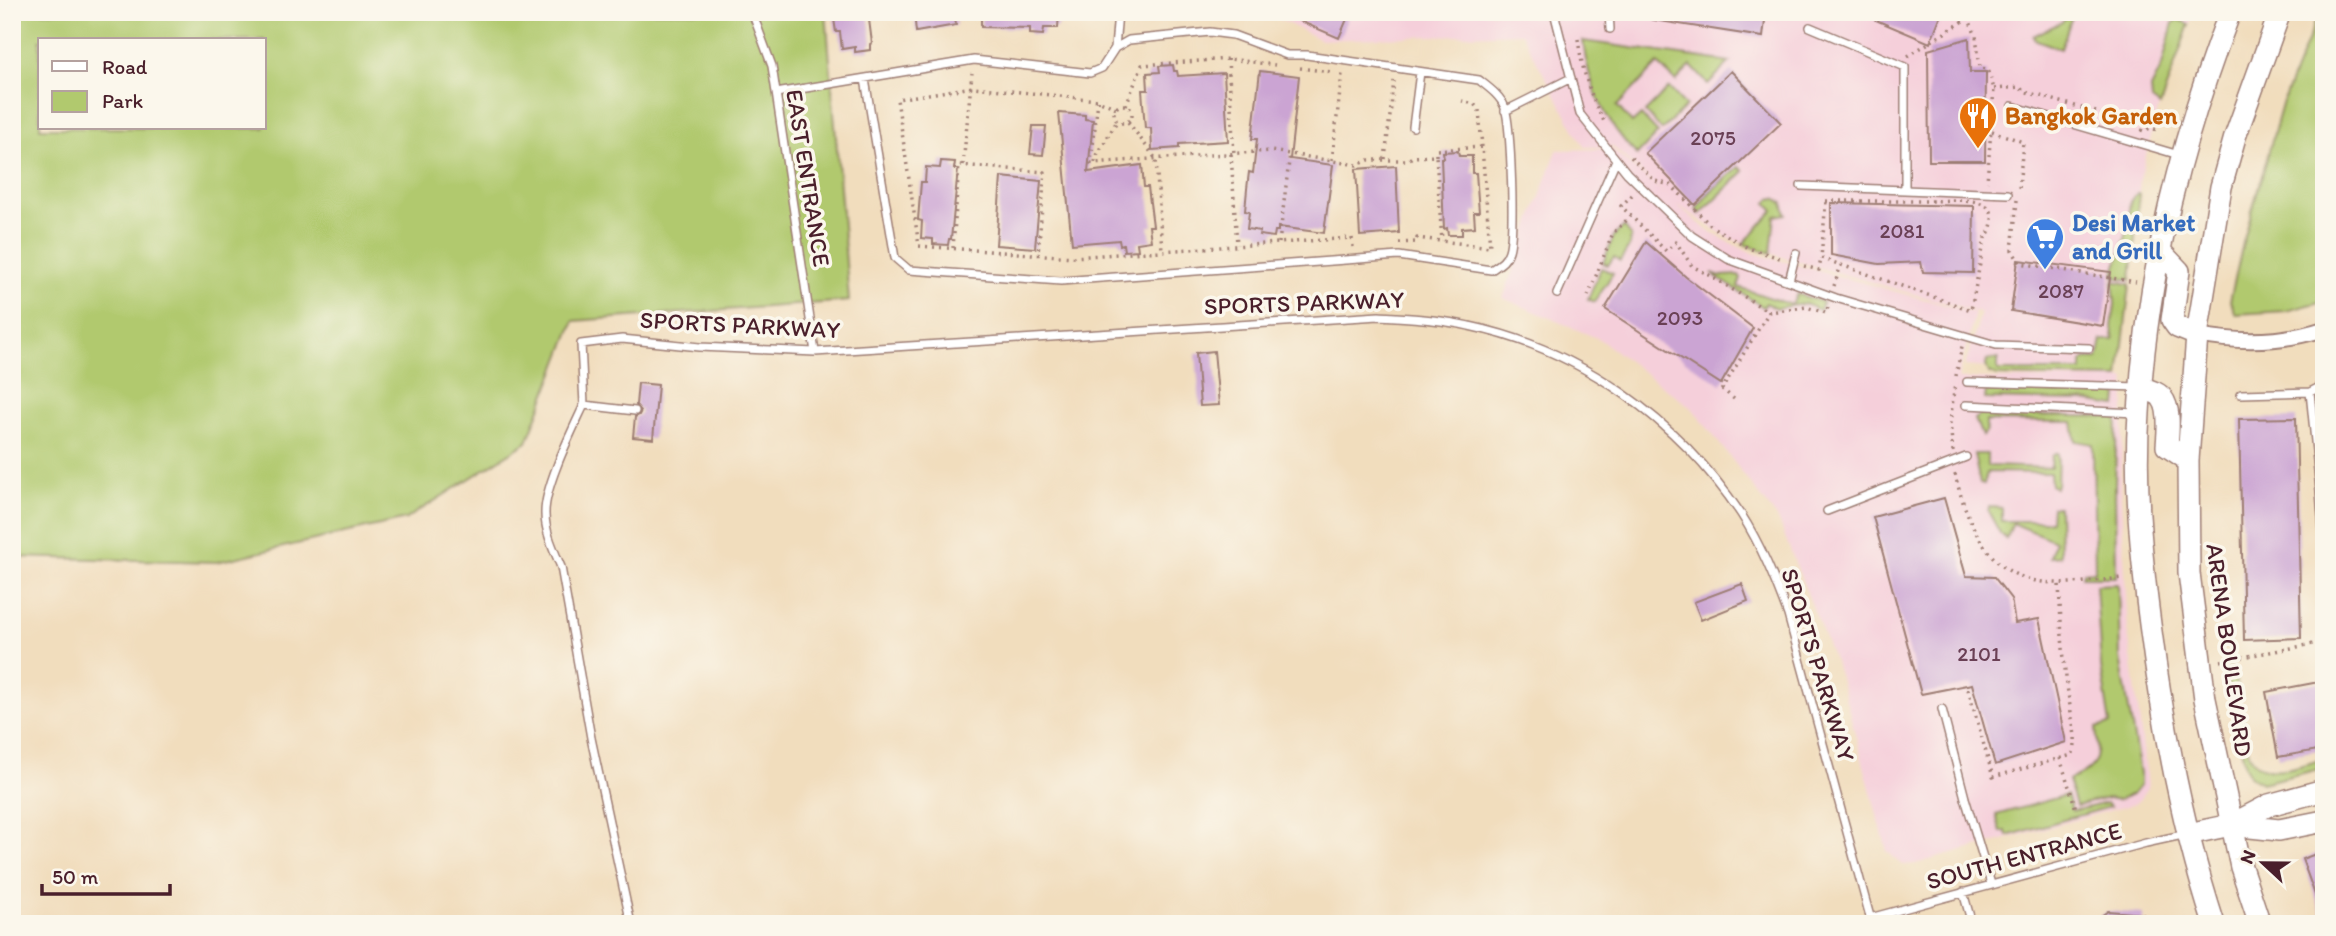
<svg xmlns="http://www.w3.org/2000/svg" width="2336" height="936" font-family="Itim,sans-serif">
<rect width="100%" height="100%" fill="#fbf7ec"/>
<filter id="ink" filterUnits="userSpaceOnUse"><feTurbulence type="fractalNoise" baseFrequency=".0143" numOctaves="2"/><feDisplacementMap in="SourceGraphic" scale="14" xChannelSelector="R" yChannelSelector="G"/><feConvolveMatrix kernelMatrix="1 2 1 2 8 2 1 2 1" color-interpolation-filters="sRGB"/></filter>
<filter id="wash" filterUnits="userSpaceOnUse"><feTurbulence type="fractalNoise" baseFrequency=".00686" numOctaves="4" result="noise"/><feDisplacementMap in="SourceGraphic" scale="28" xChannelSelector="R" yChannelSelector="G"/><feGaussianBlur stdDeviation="1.57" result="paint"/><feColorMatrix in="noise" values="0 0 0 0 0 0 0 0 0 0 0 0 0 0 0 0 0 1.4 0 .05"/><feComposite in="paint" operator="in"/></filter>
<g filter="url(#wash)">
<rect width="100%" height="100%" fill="#f1ddbd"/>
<path fill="#f5cfda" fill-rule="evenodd" d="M1265 12H2194L2159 106 2140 179 2133 267 2118 378 2126 379 2120 482 2128 632 2148 786 2141 799 2134 804 1915 864 1902 865 1887 851 1839 674 1778 519 1692 408 1599 339 1503 298 1557 150 1612 149 1668 197 1613 147H1584L1521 33 1321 40ZM1676 204 1728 238 1781 257 1981 313 1965 366 2117 379H1958L1975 313 1749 252 1711 233Z"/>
<path fill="#b1c96e" stroke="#7e744c" stroke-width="2" fill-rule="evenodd" d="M12 12H826L849 301 574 321 527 442 406 519 217 562 12 557ZM40 40H264V128H40Z
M2319 12H2324V301L2286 311 2236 314 2230 301 2243 243 2283 101Z
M2070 15 2072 16 2061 49 2034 39 2033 36 2062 22Z
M2177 19 2189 24 2160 106 2152 100 2151 88 2162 66 2173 23Z
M1583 41 1730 62 1708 84 1691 66 1676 81 1658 64 1617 106 1632 123 1641 115 1658 133 1637 155C1606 124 1588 85 1583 41Z
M1669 88 1686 106 1662 130 1645 112Z
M1739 167 1744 171 1700 214 1696 209 1710 192Z
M2137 194H2139L2131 280 2114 277C2116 259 2126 243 2128 226 2130 214 2126 201 2137 194Z
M1775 198 1783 203 1786 214 1775 216 1771 253 1743 244 1774 210 1767 203 1770 199Z
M1624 226 1631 236 1630 245 1620 261 1614 257 1608 265 1603 263 1614 236Z
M1601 268 1613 273 1595 302 1588 299Z
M1712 274 1721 276 1739 275 1741 278 1738 287 1792 305 1797 294 1823 302 1820 310 1805 304 1776 308 1766 303 1763 307Z
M2113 281 2130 284 2119 378 1997 376 1989 373 1986 366 1987 360 1998 359V371H2082V362L2086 359H2098L2102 340H2114L2112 327 2115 304Z
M1986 391 2118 394 2117 406 2083 401 1985 399Z
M1982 414 2117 417 2115 484 2116 577H2082L2083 572 2095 571 2093 444 2076 441 2073 422 1986 421V431L1982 436 1975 419Z
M2055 453H2058L2057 485 2055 488 2051 485 2050 473 1987 472 1984 485 1980 484 1974 454H1987V466L2051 468 2052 457Z
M1989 507 2002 508V521H2051L2052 507H2059L2060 556 2050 557 2055 541 2013 523 2006 539 2000 533 1988 511Z
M2118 584 2120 658 2140 773V785L2133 794 2118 800 2108 798 2076 806 2068 780C2100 769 2099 757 2096 728L2110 724 2101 667 2096 585Z
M2233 667 2249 754C2263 782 2300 765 2324 759V768L2262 783 2250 776 2245 766 2225 668Z
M2067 795 2072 811 2107 803 2110 807 2007 836 2006 831 2001 832 1996 815Z"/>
<g id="blocks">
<path fill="#cba4d3" d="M836 12H868L872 43 870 44V50L855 52V47L842 49 840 32H836L834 19 837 18Z
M914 12H954L956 25 916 32Z
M981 12H1059L1058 28H1044L1043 35 1030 34V28L981 27Z
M1279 12H1350L1339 38Z
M1654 12H1766L1763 37 1653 20Z
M1857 12H1942L1930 43Z
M1969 38 1970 72H1986L1985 161H1929L1928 50Z
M1173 65 1174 71H1177L1178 76 1224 73 1228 141 1179 144V148L1152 150 1151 128H1145L1143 103 1142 90H1148L1147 73 1160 72 1159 66Z
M1260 71 1299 76 1290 159 1333 165 1324 233 1278 227V231H1275L1274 237 1259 235 1260 231 1247 229 1249 212 1245 211 1247 189 1249 172 1253 173 1257 139H1252Z
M1731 71 1781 123 1695 205 1645 153Z
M1059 113 1085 115V119L1093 120 1088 172 1142 165 1144 187H1148L1153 226H1149L1151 241 1137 243 1138 250 1124 251 1123 244 1120 245 1119 240 1072 244Z
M1033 126H1046L1043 155 1030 154Z
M1458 151 1459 156H1472V173H1476L1479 212H1474L1475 227 1462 228V235H1448L1447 228 1444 229 1441 158H1444L1443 152Z
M941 161 955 162 954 169H958L951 239H949L948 245 933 244V239L921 238 922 221 918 220 921 182H925L926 167 940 168Z
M1396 166 1399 233 1360 236 1356 169Z
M1001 177 1041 181 1035 248 996 245Z
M1831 203 1974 206 1973 273 1923 272 1921 262 1879 264 1831 255Z
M1646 242 1686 277 1753 328 1721 384 1605 309Z
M2018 260 2111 272 2103 326 2011 311Z
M1214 351 1219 405 1200 406 1196 353Z
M638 383 658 385 653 439 633 437 635 417 639 415 641 411 636 405Z
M2296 418 2301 638 2244 640 2239 419Z
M1944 498 1966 576 1994 577 2011 599 2015 623 2039 619 2066 742 1995 765 1972 684 1921 694 1873 517Z
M1742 584 1748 601 1701 620 1694 602Z
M2324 681V749L2278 757 2266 692Z
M2324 851V913L2322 914 2302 859Z
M2108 911 2143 914V924H2090Z"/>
</g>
</g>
<g filter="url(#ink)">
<use href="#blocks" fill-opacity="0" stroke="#9e7e74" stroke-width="2"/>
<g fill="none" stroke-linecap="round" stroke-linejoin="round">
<defs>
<path id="lane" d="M752 12 772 66 815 352
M1554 12 1580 114 1627 173 1692 236 1728 259 1836 298 1996 345 2089 348
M1609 12 1610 29
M1810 27 1905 67V190
M1115 48 1118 12
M776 93 974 60 1090 73 1102 68 1115 48 1129 40 1210 32 1233 35 1287 55H1307L1479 80C1488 87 1501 96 1505 108 1511 127 1515 232 1509 251 1506 261 1500 264 1491 270L1399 256 1061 281 909 270 895 258 865 79
M2012 106 2179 155
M1505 111 1571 78
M1413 127 1420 72
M1801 186 2008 194
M1789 281 1796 253
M1557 294 1616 160
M1967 382 2140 387
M2310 392 2320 491
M2241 394 2310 392 2324 385
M584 405 581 344 622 339 700 347 815 352 1379 316C1409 318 1439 319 1469 326 1580 349 1678 420 1741 514 1761 545 1775 580 1788 615L1872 924
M1966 405 2136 413
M2323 490 2320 491 2324 544
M1827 511 1966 457
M1942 709 1965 798 1991 884
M1963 892 1972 924
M1870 918 2146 843 2187 834
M631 924 591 738 561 567C554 550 545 532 545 514 544 487 572 431 584 405L635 411"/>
<path id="street" d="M2197 335C2240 343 2281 343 2324 329"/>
<path id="secondary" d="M2160 251 2179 271 2172 320 2177 327 2197 335
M2141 387C2147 390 2158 392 2162 398 2171 409 2168 432 2167 446L2188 460
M2231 825 2279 830 2324 821
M2188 834 2231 825 2269 805 2324 790
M2214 924C2182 826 2163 726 2150 624 2141 554 2134 484 2139 413 2146 275 2181 140 2230 12
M2260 924 2241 867 2205 699 2189 573 2188 460 2197 335 2221 187 2235 137 2280 12"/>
</defs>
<use href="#lane" stroke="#9e7e74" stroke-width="10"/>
<use href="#street" stroke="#9e7e74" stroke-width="18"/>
<use href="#secondary" stroke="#9e7e74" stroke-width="24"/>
<path stroke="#9e7e74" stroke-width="3.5" stroke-dasharray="2 5" stroke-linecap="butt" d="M2182 12 2195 19
M1631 17 1632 12
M1968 17 1976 36 1980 68 1988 69 1994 89 1987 182
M1578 39C1582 70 1590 96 1605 123
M1908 56 1978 12
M1228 59 1234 154
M1300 68 1331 72
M1994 89 2020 87 2023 91 2096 112 2127 125
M1098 100 1091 163 1271 151 1357 165 1369 160H1408L1412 157 1436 156 1442 241
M1114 114a9 9 0 1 1 18 0a9 9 0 1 1-18 0Z
M1126 105 1142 65 1229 59 1275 65
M1116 108 1098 100 973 87 897 99 919 246 1073 257 1352 238 1353 247 1357 246
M1128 122 1156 159 1162 251
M2141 130 2144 131 2150 128 2158 130
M1992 131 2023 142 2019 189
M1231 154 1237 245
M1436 156V150L1483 147
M1631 157 1655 181 1671 185 1711 226 1748 248 1783 259
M1385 159 1394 81
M1332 160 1342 74
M1095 162 1096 157 1117 121
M963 165 972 73
M1632 195 1621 206 1666 251 1676 242 1692 266 1711 276 1769 312
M2017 200 2012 250 2020 263 2136 282
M1826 201C1861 201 1896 201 1930 201 1946 201 1970 197 1985 205 1997 211 1992 231 1985 238L1971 310 1821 258Z
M1279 243 1290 153
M1399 243 1417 242V238L1490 247 1479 110 1474 104 1462 101
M953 248 959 165 1045 172 1038 254
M1804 266 1819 270 1821 258
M1834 286 1841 265
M1588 296 1613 233 1631 216
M1956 376 1962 346
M1734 399 1722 389 1769 312 1806 307 1826 313 1828 307
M1953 452 1950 423 1955 383
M1955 474C1964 512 1983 565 2025 578 2055 588 2091 581 2122 578
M2221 661 2324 642
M1968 689 1993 777 2072 755C2078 744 2074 730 2072 718 2064 673 2061 629 2059 583
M2060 758 2076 809"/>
<use href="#lane" stroke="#fff" stroke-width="7"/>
<use href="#street" stroke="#fff" stroke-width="14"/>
<use href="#secondary" stroke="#fff" stroke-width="21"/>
</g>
</g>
<defs>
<symbol id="restaurant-pin" viewBox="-11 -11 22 30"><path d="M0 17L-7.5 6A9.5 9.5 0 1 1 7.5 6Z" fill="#e8710a" stroke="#fbf7ec"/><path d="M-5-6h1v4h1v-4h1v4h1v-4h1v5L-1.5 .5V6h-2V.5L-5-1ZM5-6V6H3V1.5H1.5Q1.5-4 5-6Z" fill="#fff"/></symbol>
<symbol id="supermarket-pin" viewBox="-11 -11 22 30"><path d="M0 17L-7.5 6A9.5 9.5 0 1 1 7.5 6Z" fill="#3f7fe0" stroke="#fbf7ec"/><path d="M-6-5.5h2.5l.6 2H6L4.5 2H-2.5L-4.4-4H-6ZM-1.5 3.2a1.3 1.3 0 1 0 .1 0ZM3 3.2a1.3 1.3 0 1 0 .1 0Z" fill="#fff"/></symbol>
</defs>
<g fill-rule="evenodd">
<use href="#restaurant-pin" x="1956" y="94" width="44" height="60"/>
<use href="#supermarket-pin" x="2023" y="215" width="44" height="60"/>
</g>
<g text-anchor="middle" stroke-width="7" stroke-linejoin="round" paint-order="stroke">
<g font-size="21" fill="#6a4055">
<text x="1713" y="145">2075</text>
<text x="1902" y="238">2081</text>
<text x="2061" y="298">2087</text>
<text x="1680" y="325">2093</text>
<text x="1979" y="661">2101</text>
</g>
<g font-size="24" font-weight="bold" fill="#c56008" stroke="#fbf7ec" text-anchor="start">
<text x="2005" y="124">Bangkok Garden</text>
</g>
<g font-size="24" fill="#4a1f2b" stroke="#fbf7ec">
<text transform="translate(808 178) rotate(81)" y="8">EAST ENTRANCE</text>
<text transform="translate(1304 303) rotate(-2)" y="8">SPORTS PARKWAY</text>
<text transform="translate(740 325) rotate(3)" y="8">SPORTS PARKWAY</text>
<text transform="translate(2229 650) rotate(82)" y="8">ARENA BOULEVARD</text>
<text transform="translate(1818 665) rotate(73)" y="8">SPORTS PARKWAY</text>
<text transform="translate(2024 856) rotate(-15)" y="8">SOUTH ENTRANCE</text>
</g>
<g font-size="24" font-weight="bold" fill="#366cbe" stroke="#fbf7ec" text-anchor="start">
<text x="2072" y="231">Desi Market<tspan x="2072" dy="28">and Grill</tspan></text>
</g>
</g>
<rect width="2336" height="936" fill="none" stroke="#fbf7ec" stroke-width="42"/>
<rect x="38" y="38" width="228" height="91" fill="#fbf7ec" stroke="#b4a19f" stroke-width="2"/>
<rect x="52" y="61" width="35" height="10" fill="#ffffff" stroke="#b4a19f" stroke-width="2"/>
<text x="102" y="74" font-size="21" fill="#4a1f2b">Road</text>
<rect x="52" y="91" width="35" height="21" fill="#b1c96e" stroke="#b4a19f" stroke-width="2"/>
<text x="102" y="108" font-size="21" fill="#4a1f2b">Park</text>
<g transform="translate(2263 863) rotate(292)" stroke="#fbf7ec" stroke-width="5" paint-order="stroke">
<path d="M0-5L12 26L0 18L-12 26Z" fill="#4a1f2b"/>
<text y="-10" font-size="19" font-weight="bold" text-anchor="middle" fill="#4a1f2b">N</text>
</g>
<path d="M42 884v10h128v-10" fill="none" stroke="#4a1f2b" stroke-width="3.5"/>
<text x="52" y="884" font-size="21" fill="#4a1f2b" stroke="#fbf7ec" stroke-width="5" paint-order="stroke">50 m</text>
</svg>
